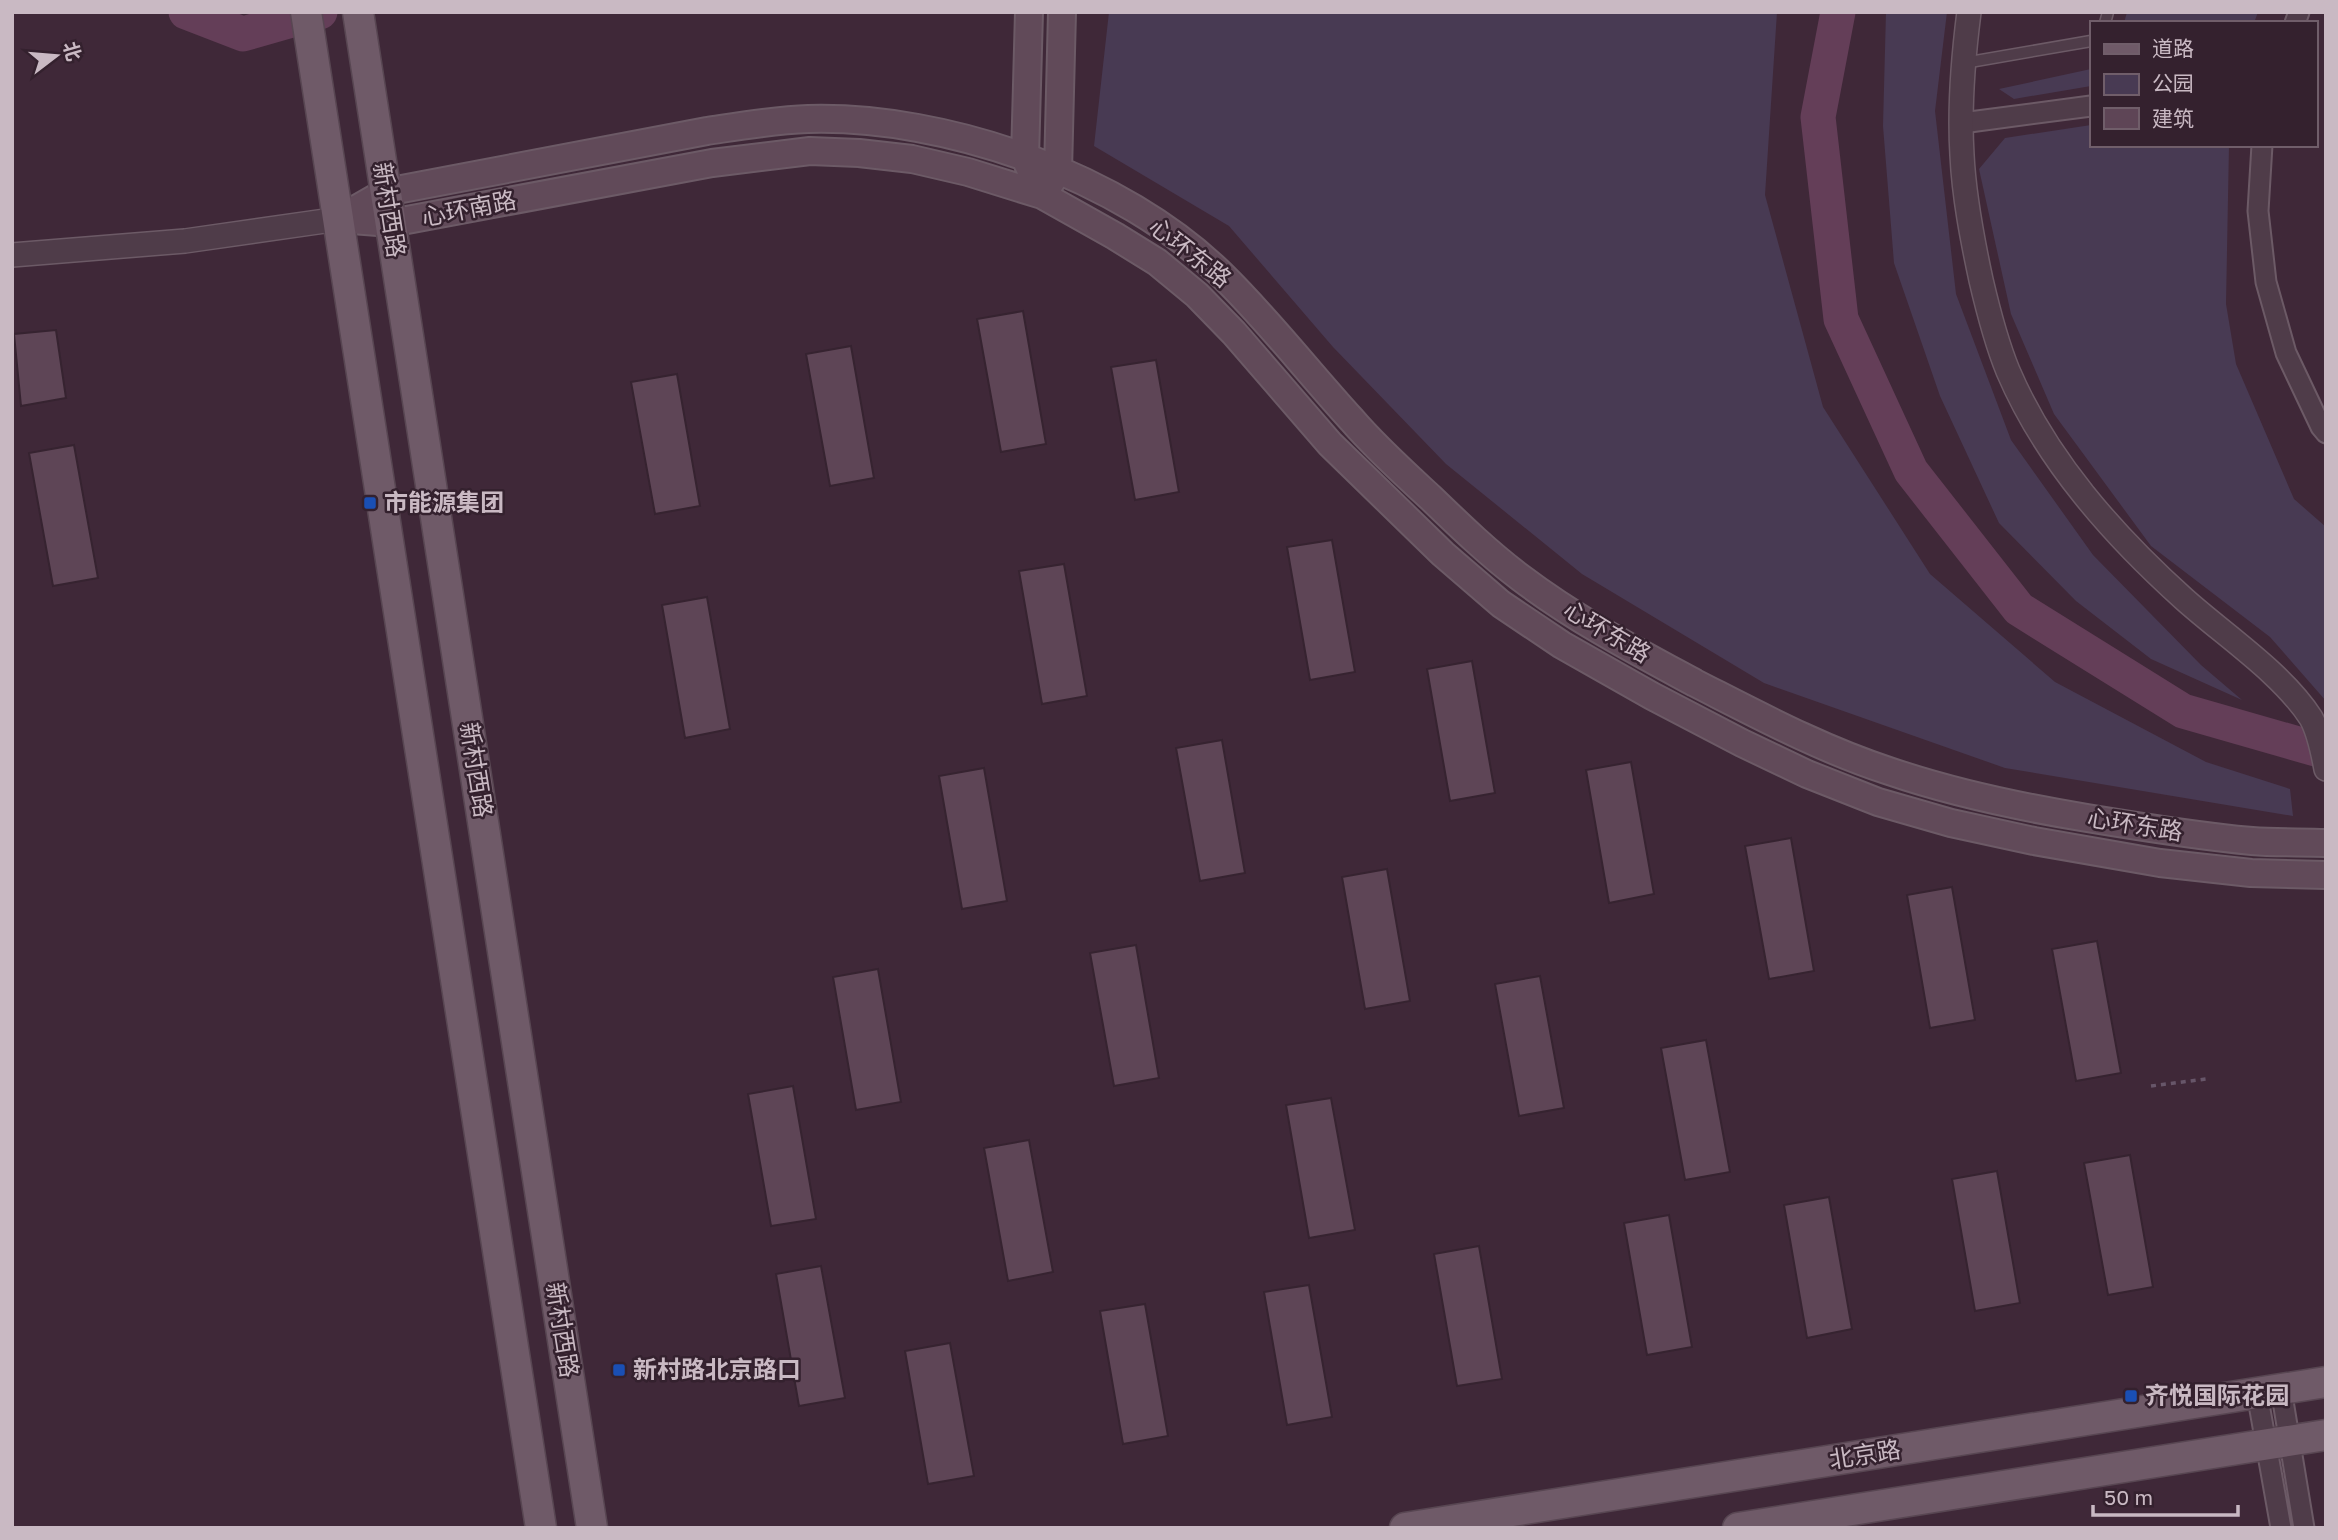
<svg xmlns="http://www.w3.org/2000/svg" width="2338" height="1540" font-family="'Golos Text','Noto Sans SC',sans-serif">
<rect width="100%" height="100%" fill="#3f2838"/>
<path fill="#483a53" d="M1109 12H1777L1765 195 1823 407 1930 574 2055 682 2206 762 2290 789 2293 816 2005 768 1764 683 1582 574 1446 464 1333 347 1229 226 1094 146Z
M1886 12H1947L1935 111 1956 294 2011 440 2093 555 2201 665 2242 700 2151 659 2076 601 1999 523 1940 396 1894 263 1883 126Z
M2127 12H2258L2254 23H2124Z
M2091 69V86L2014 99 1999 89Z
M2091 125V145H2229L2226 304 2236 364 2294 499 2326 527V701L2270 637 2151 546 2054 414 2011 314 1979 169 2005 138Z"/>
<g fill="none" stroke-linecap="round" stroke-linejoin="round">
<path stroke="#643e58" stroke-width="35" d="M186 12 243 34 320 12
M1838 12 1818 117 1841 319 1911 471 2019 609 2183 711 2326 752"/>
</g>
<path fill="#5e4556" stroke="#362330" stroke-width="2" d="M1023 311 1046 444 1001 452 977 319Z
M56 330 66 398 21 406 14 334Z
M851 346 874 478 830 486 806 354Z
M1156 360 1179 492 1135 500 1111 367Z
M677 374 700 506 655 514 631 382Z
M74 445 98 578 53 586 29 453Z
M1332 540 1355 672 1310 680 1287 547Z
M1064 564 1087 696 1042 704 1019 571Z
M707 597 730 729 685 738 662 605Z
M1472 661 1495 793 1450 801 1427 669Z
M1222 740 1245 873 1200 881 1176 748Z
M1631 762 1654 894 1609 903 1586 770Z
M984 768 1007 901 962 909 939 776Z
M1791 838 1814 971 1769 979 1745 846Z
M1387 869 1410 1001 1365 1009 1342 877Z
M1952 887 1975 1020 1930 1028 1907 895Z
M2097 941 2121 1073 2076 1081 2052 949Z
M1136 945 1159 1078 1114 1086 1090 953Z
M878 969 901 1102 856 1110 833 977Z
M1540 976 1564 1108 1519 1116 1495 984Z
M1706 1040 1730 1172 1685 1180 1661 1048Z
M793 1086 816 1219 771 1226 748 1094Z
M1331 1098 1355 1230 1309 1238 1286 1105Z
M1029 1140 1053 1272 1008 1281 984 1148Z
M2130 1155 2153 1287 2108 1295 2084 1163Z
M1997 1171 2020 1303 1975 1311 1952 1179Z
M1829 1197 1852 1329 1807 1338 1784 1205Z
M1669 1215 1692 1347 1647 1355 1624 1223Z
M1479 1246 1502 1379 1457 1386 1434 1254Z
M821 1266 845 1398 799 1406 776 1274Z
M1309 1285 1332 1417 1287 1425 1264 1292Z
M1145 1304 1168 1436 1123 1444 1100 1311Z
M950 1343 974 1476 928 1484 905 1351Z"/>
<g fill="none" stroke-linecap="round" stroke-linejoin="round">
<defs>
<path id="service" d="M2105 23 2108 12
M1964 63 2091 41"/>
<path id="minor" d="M2295 23 2299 12
M1962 123 2091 106
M2262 145 2258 211 2266 282 2286 353 2321 427 2326 433
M2281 1389 2304 1528
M2257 1393 2281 1528"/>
<path id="tertiary" d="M1969 12C1963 59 1959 107 1962 155 1964 197 1972 238 1981 280 1988 310 1996 342 2008 371 2046 460 2113 535 2184 599 2224 635 2282 673 2311 718 2319 732 2323 753 2326 769
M12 255 185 241 339 219"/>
<path id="secondary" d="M1029 12 1025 158 1032 173
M1049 185 1058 171 1062 12
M339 219 386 192 707 131C740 126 774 120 808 119 947 115 1122 177 1222 275 1269 321 1308 372 1352 420 1376 448 1404 473 1431 498 1460 526 1489 554 1521 578 1575 619 1636 651 1695 683 1758 715 1821 749 1889 771 1953 793 2020 807 2087 818 2141 827 2196 836 2252 841 2276 843 2301 842 2326 843
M339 219 391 223 712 163 810 151 859 153 912 159 968 172 1042 195 1115 236 1157 262 1197 295 1234 333 1330 444 1443 554 1501 604 1562 645 1652 696 1742 743 1807 774 1878 802 1951 823 2034 841 2160 863 2251 873 2326 875"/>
<path id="primary" d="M306 12 541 1528
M358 12 592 1528
M1405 1528 2326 1382
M1738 1528 2326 1435"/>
</defs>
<use href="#service" stroke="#6c5a66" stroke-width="13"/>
<use href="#minor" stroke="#6c5a66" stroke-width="23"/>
<use href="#tertiary" stroke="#6c5a66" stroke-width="26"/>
<use href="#secondary" stroke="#6c5a66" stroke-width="30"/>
<use href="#primary" stroke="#584652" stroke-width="33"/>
<path stroke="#675669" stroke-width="3.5" stroke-dasharray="5 5" stroke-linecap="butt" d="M2151 1086 2206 1079"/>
<use href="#service" stroke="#4f3c49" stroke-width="10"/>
<use href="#minor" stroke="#4f3c49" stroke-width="19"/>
<use href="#tertiary" stroke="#4f3c49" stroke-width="23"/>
<use href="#secondary" stroke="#614a59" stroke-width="26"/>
<use href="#primary" stroke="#6f5a68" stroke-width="30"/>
</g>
<g fill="#1a4fb4" stroke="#34212e" stroke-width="2.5">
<rect x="363" y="496" width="14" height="14" rx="3.5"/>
<rect x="612" y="1363" width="14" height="14" rx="3.5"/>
<rect x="2124" y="1389" width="14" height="14" rx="3.5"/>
</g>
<g text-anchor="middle" stroke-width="5" stroke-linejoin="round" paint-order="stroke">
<g font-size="24" fill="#c9b9c3" stroke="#34212e">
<text transform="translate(469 209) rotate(-11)" y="8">心环南路</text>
<text transform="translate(389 210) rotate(81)" y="8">新村西路</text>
<text transform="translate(1190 253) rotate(38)" y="8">心环东路</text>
<text transform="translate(1607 632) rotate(31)" y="8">心环东路</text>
<text transform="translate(476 770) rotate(81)" y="8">新村西路</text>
<text transform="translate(2135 825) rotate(9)" y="8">心环东路</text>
<text transform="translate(562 1330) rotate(81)" y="8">新村西路</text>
<text transform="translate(1865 1455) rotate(-9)" y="8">北京路</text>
</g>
<g font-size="24" font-weight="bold" fill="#c9b9c3" stroke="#34212e" text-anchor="start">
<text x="384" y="511">市能源集团</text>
<text x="633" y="1378">新村路北京路口</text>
<text x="2145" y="1404">齐悦国际花园</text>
</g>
</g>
<rect width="2338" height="1540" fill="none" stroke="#c9b9c3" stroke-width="28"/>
<rect x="2090" y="21" width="228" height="126" fill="#34212e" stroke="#705e6a" stroke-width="2"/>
<rect x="2104" y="44" width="35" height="10" fill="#6f5a68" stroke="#705e6a" stroke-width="2"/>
<text x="2152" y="56" font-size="21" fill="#c9b9c3">道路</text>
<rect x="2104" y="74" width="35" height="21" fill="#483a53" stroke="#705e6a" stroke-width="2"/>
<text x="2152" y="91" font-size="21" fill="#c9b9c3">公园</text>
<rect x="2104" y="108" width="35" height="21" fill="#5e4556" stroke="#705e6a" stroke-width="2"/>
<text x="2152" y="126" font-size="21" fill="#c9b9c3">建筑</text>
<g transform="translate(56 56) rotate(74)" stroke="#34212e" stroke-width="5" paint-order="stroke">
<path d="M0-5L12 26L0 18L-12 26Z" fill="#c9b9c3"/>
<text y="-10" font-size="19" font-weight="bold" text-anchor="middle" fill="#c9b9c3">北</text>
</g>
<path d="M2093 1505v10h145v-10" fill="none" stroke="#c9b9c3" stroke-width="3.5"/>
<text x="2104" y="1505" font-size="21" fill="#c9b9c3" stroke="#34212e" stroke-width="5" paint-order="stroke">50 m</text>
</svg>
